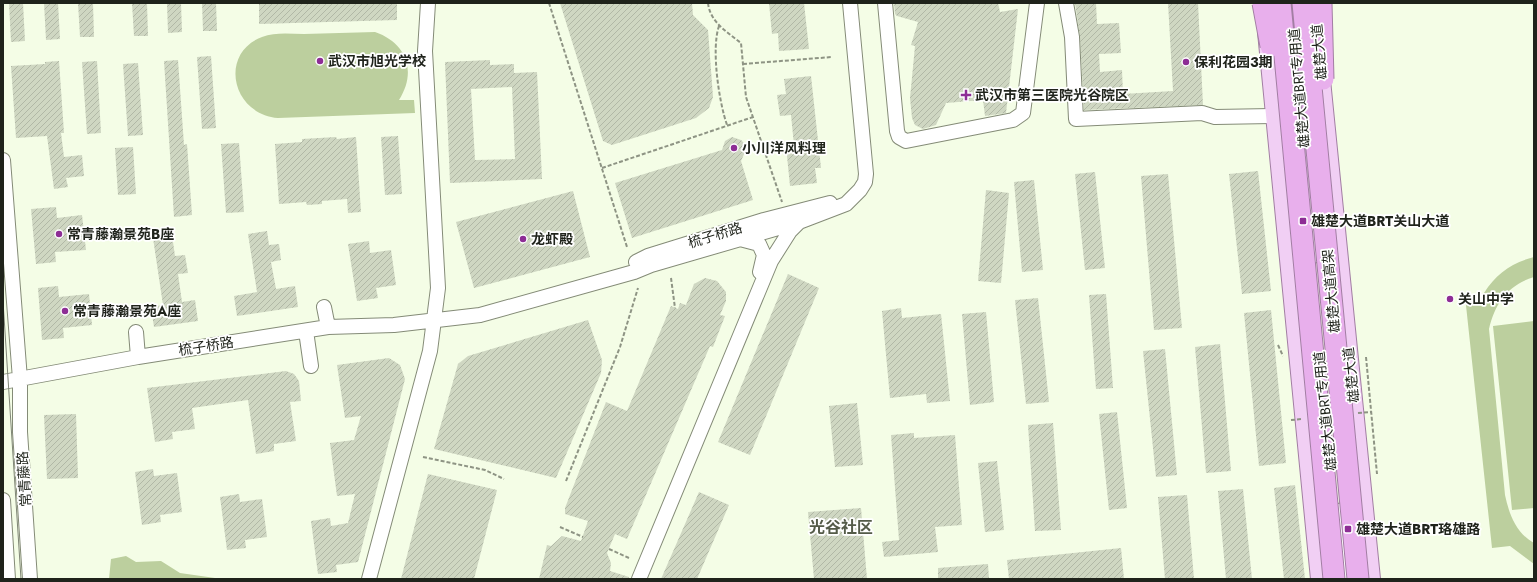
<svg xmlns="http://www.w3.org/2000/svg" width="1537" height="582" font-family="Jost,'Noto Sans SC',sans-serif">
<defs>
<pattern id="building-hatch" width="6" height="6" patternUnits="userSpaceOnUse"><rect width="6" height="6" fill="#cfd7c2"/><path d="M-1 1l2-2M0 6l6-6M5 7l2-2" fill="none" stroke="#b1b8a6"/></pattern>
</defs>
<rect width="100%" height="100%" fill="#f4fde6"/>
<path fill="#bccf9e" d="M375 32C407 43 417 72 399 100H414L415 113 278 118C231 114 219 53 262 37 275 32 290 34 304 34 328 33 351 33 375 32Z
M1534 257V277C1508 285 1495 303 1489 329L1505 495C1509 514 1516 533 1534 543V564L1510 546 1492 548 1465 296 1484 293C1496 274 1511 263 1534 257Z
M1534 321V508L1512 510 1493 326Z
M126 556 136 562 161 561 180 573 222 579H109L111 559Z"/>
<path fill="url(#building-hatch)" fill-rule="evenodd" d="M9 3H23L25 41 11 42Z
M44 3H58L60 39 46 40Z
M78 3H93L94 37H80Z
M132 3H147L148 36H134Z
M167 3H181L182 32 168 33Z
M202 3H216L217 31H203Z
M259 3H397V20L259 24Z
M560 3H692L693 15 708 30 713 97 709 108 696 118 612 145 603 141Z
M769 3H804L809 49 779 51 778 33 772 34Z
M894 3H998L1000 12 1018 9 1006 113 985 116 983 100 946 103 936 125 923 129 915 125 912 118 910 98 915 46 911 45 918 22 897 16 895 14Z
M1075 3H1096L1097 24 1119 23 1121 53 1099 54 1100 72 1122 70 1123 94 1173 91 1168 3H1198L1203 105 1084 110 1080 37Z
M211 56 216 128 202 129 197 57Z
M178 60 184 145 187 144 192 215 174 217 164 61Z
M490 60V65L514 64V73L537 72 542 179 450 183 445 62ZM512 87 515 159 475 160 471 89Z
M59 61 64 133H61L64 157 82 155 84 176 66 178 68 187 54 189 47 136 16 138 11 66 45 64V62Z
M97 61 101 133 87 134 82 62Z
M138 63 143 135 128 136 123 64Z
M811 76 821 168H815L817 183 790 186 786 146 794 145 791 115 780 116 777 95 786 94 784 79Z
M398 136 402 194 385 195 381 137Z
M336 137 337 139 356 137 361 212 348 213 347 199 322 201V204L307 205 306 202 279 204 275 144 302 142V139Z
M732 137 741 140 744 143 745 152 741 161 753 200 632 238 615 183 722 150 725 141Z
M239 143 244 212 226 213 221 144Z
M133 147 136 194 118 195 115 148Z
M1258 171 1271 291 1242 294 1229 174Z
M1095 172 1105 268 1085 270 1075 174Z
M1168 174 1182 328 1154 330 1141 176Z
M1034 180 1043 270 1022 272 1014 182Z
M986 190 1009 193 1001 283 978 281Z
M573 191 590 257 474 288 456 222Z
M56 207 57 218 82 215 86 250 55 252 56 262 36 264 31 209Z
M267 231 269 245 279 244 281 260 271 262 276 289 295 286 298 307 237 316 234 296 257 292 248 234Z
M172 235 175 256 185 255 188 273 178 274 182 302 195 300 198 321 154 327 151 307 163 305 153 238Z
M369 241 370 253 391 250 396 285 376 288 378 298 357 301 348 244Z
M788 274 819 288 750 455 718 442Z
M705 278 717 281 726 292V301L720 315 725 316 713 347 710 346 627 539 615 534 607 553 611 563 610 571 629 577 628 579H539L547 545 551 546 562 536 581 541 588 521 565 514V508L606 402 627 411 671 306 678 309 680 303 686 305 694 284Z
M58 286 59 297 89 294 92 325 63 328 64 338 42 340 38 288Z
M1106 294 1113 388 1096 389 1089 295Z
M1038 298 1049 402 1026 404 1015 300Z
M901 308 902 318 941 314 950 401 927 403 926 394 890 398 882 311Z
M1271 310 1286 463 1259 466 1244 313Z
M986 312 994 402 970 405 962 314Z
M588 320 602 360 601 373 556 478 434 449 458 364 468 356Z
M1220 344 1231 471 1206 473 1195 347Z
M1165 349 1177 475 1156 477 1143 351Z
M389 358 400 365 405 379 358 562 336 565 337 572 318 574 311 521 330 518 331 526 348 523 355 494 337 496 330 443 354 440 361 416 345 418 337 365Z
M286 371 294 374 299 381 301 401 290 402 296 441 274 444V451L256 454 248 400 192 408 195 429 172 432 173 439 155 442 147 388Z
M857 403 863 465 835 467 829 406Z
M1117 412 1127 508 1109 510 1099 414Z
M76 414 78 478 47 479 44 415Z
M1053 423 1061 530 1035 531 1028 425Z
M914 433V438L955 435 962 525 935 527 938 552 884 557 882 542 899 540 891 435Z
M997 461 1004 530 985 532 978 463Z
M153 469 154 476 177 473 182 512 160 515 161 522 142 525 135 472Z
M428 474 497 490 474 579H401Z
M1295 485 1305 579H1284L1274 488Z
M1243 489 1252 579H1226L1218 491Z
M699 492 729 505 697 579H661Z
M239 494 240 502 262 499 267 537 245 540 246 548 227 550 220 497Z
M1187 495 1194 579H1165L1158 497Z
M861 508 867 579H814L808 512Z
M1121 548 1124 579H1009L1007 560Z
M988 564 989 579H938V568Z"/>
<g fill="none" stroke-linecap="round" stroke-linejoin="round">
<defs>
<path id="minor" d="M885 3 897 131 899 137 906 141 1013 120 1023 113 1037 3
M1066 3 1072 37 1076 119 1202 113 1215 117 1276 116
M1291 3 1313 256
M3 160 20 379V432L30 579
M740 239 759 244 764 255 760 272
M636 262 648 256 764 220 830 203
M324 307 328 327
M306 331 311 366
M136 332 138 357
M3 382 138 357 328 327 394 325 480 315 634 272 651 265 799 222 846 204 860 190 865 182 866 174 850 3
M3 500 8 579
M1342 510 1347 579
M369 579 430 351 438 288 425 51 428 3
M639 579 771 261 790 231 799 222"/>
<path id="major" d="M1267 32 1320 579
M1321 80 1371 579"/>
</defs>
<use href="#minor" stroke="#848b77" stroke-width="16"/>
<use href="#major" stroke="#a27ea3" stroke-width="20"/>
<path stroke="#8e9484" stroke-width="2" stroke-dasharray="4 2" stroke-linecap="butt" d="M549 3 627 247
M708 3C710 22 727 32 741 43L746 97 782 202
M719 26C711 49 719 102 727 125
M743 64 832 57
M602 168 753 117
M671 278 675 308
M1278 345 1283 356
M1366 357 1377 474
M423 457 485 470 504 479
M566 481 620 347 638 288
M560 527 583 537
M609 549 629 558"/>
<use href="#minor" stroke="#fff" stroke-width="14"/>
<use href="#major" stroke="#f1cff4" stroke-width="18"/>
<path stroke="#808677" stroke-width="1" d="M3 301 21 579"/>
<defs>
<path id="highway-bridge" d="M1263 3 1271 46
M1280 3 1334 579
M1303 3 1358 579
M1321 3 1323 79"/>
</defs>
<use href="#highway-bridge" stroke="#a27ea3" stroke-width="23" stroke-linecap="butt"/>
<path stroke="#8e9484" stroke-width="2" stroke-dasharray="4 2" stroke-linecap="butt" d="M1358 413 1371 412
M1291 420 1302 419"/>
<use href="#highway-bridge" stroke="#e8afec" stroke-width="21"/>
</g>
<g fill="#8d2d95" stroke="#fff" stroke-width="1.5">
<circle cx="320" cy="61" r="4"/>
<circle cx="1186" cy="62" r="4"/>
<path d="M964 89h4v4h4v4h-4v4h-4v-4h-4v-4h4z"/>
<circle cx="734" cy="148" r="4"/>
<rect x="1299" y="217" width="8" height="8" rx="2"/>
<circle cx="59" cy="234" r="4"/>
<circle cx="523" cy="239" r="4"/>
<circle cx="1450" cy="299" r="4"/>
<circle cx="65" cy="311" r="4"/>
<rect x="1344" y="525" width="8" height="8" rx="2"/>
</g>
<g text-anchor="middle" stroke-width="3.5" stroke-linejoin="round" paint-order="stroke">
<g font-size="14" fill="#1f231b" stroke="#fff">
<text transform="translate(1319 52) rotate(-95)" y="5">雄楚大道</text>
<text transform="translate(1299 88) rotate(-95)" y="5">雄楚大道BRT专用道</text>
<text transform="translate(715 235) rotate(-17)" y="5">梳子桥路</text>
<text transform="translate(1331 291) rotate(-95)" y="5">雄楚大道高架</text>
<text transform="translate(206 346) rotate(-9)" y="5">梳子桥路</text>
<text transform="translate(1351 375) rotate(-96)" y="5">雄楚大道</text>
<text transform="translate(1325 411) rotate(-96)" y="5">雄楚大道BRT专用道</text>
<text transform="translate(24 479) rotate(-94)" y="5">常青藤路</text>
</g>
<g font-size="14" font-weight="bold" fill="#1f231b" stroke="#fff" text-anchor="start">
<text x="328" y="66">武汉市旭光学校</text>
<text x="1194" y="67">保利花园3期</text>
<text x="975" y="100">武汉市第三医院光谷院区</text>
<text x="742" y="153">小川洋风料理</text>
<text x="1311" y="226">雄楚大道BRT关山大道</text>
<text x="67" y="239">常青藤瀚景苑B座</text>
<text x="531" y="244">龙虾殿</text>
<text x="1458" y="304">关山中学</text>
<text x="73" y="316">常青藤瀚景苑A座</text>
<text x="1356" y="534">雄楚大道BRT珞雄路</text>
</g>
<g font-size="16" font-weight="bold" fill="#545b48" stroke="#fff">
<text x="841" y="533">光谷社区</text>
</g>
</g>
<rect width="1537" height="582" fill="none" stroke="#1f231b" stroke-width="8"/>
</svg>
